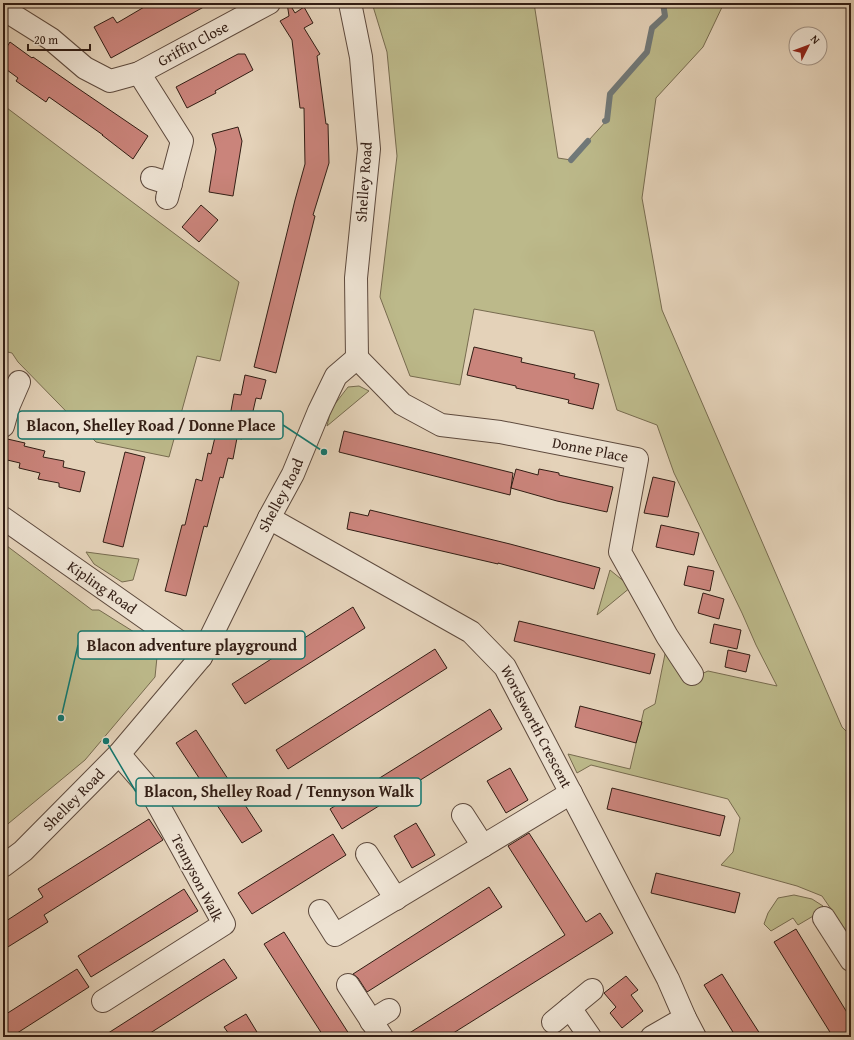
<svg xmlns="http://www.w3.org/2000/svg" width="854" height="1040" font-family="'Gentium Book Plus',serif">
<rect width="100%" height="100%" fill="#e4d2b9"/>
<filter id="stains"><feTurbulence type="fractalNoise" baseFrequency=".005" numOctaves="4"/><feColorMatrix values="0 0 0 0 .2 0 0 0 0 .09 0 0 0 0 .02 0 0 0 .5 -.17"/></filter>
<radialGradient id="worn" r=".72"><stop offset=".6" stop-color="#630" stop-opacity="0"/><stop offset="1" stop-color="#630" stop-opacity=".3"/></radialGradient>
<path fill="#bcb98a" stroke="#776b4f" d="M372 3H534L558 158 571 160 607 120 610 94 647 52 652 28 665 16 663 3H724L703 47 656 98 642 198 662 310 842 727 851 736V938L822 896 797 886 721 865 733 852 740 818 728 799 591 765 577 773 568 754 630 769 644 710 655 704 666 649 685 681 708 671 777 686 756 645 742 613 674 473 657 425 617 410 594 331 474 309 460 385 410 376 380 297 397 156 387 52Z
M3 105 239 282 220 361 197 356 169 457 96 442 18 362 12 353 3 351Z
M359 386 369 391 327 426 331 409 348 387Z
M3 543 92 610H99L158 647 155 677 85 760 3 828Z
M86 552 139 559 133 580 122 582 94 564Z
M610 570 631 587 597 615Z
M794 895 812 899 823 906 815 915 798 925 793 918 771 931 764 924 768 913 778 898Z"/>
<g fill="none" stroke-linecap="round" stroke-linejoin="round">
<path stroke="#707878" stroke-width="6" d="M605 121 607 120 610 94 647 52 652 28 665 16 663 3
M571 160 588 141"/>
</g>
<path fill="#ca847b" stroke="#321d14" d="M151 3H211L111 58 94 27 113 17 117 23Z
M287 3H289L295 13 304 7 313 23 304 28 320 54 317 56 326 124H328L329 163 313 215 315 216 276 373 254 367 295 200 305 164 304 108H300L292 40 280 21 289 16Z
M10 42 32 58 33 57 76 87 148 136 133 159 102 135H103L49 97 46 102 16 81 18 78 3 67V53Z
M238 54H245L253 70 215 91 216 93 187 108 176 87Z
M238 127 242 141 233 196 209 192 216 149 212 134Z
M201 205 218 220 199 242 182 227Z
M474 347 522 358 521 362 575 374 574 378 599 384 593 409 568 403 569 400 516 388V386L467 375Z
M245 375 266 380 261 399 256 398 251 420 246 419 242 439 237 438 233 459 228 458 223 478 220 477 207 527 204 526 186 596 165 591 182 525H185L196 479 202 481 208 453 211 454 216 433 221 434 225 414 230 416 234 394 241 395Z
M344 431 513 473 510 495 339 452Z
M3 438 25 443 24 446 45 451 43 457 64 461 63 467 85 472 80 492 59 487V483L38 479 40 473 19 468 20 463 3 459Z
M125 452 145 457 123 547 103 542Z
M516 469 538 475 539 469 559 473V475L613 487 607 512 557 501 511 488Z
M653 477 675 482 668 517 644 513Z
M370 510 510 544 600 568 594 589 498 563V564L347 529 350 512 368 516Z
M661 525 699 533 694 555 656 547Z
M688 566 714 571 710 591 684 585Z
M703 593 724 599 719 619 698 613Z
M353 607 365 628 245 704 232 684Z
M519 621 655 654 650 674 514 641Z
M714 624 741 630 737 649 710 643Z
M435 649 447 668 288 769 276 750Z
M728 650 750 655 746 672 725 667Z
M580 706 642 722 636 743 575 727Z
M490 709 502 729 342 829 330 809Z
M196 730 262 831 242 843 176 743Z
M510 768 528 800 506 813 487 781Z
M612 788 725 816 720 836 607 809Z
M149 819 163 840 44 915 48 922 3 950V923L43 897 38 889Z
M416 823 435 855 412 868 394 836Z
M529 833 586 922 600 913 613 933 447 1037H403L565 935 508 846Z
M333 834 346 855 252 914 238 893Z
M656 873 740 893 735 913 651 893Z
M489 887 502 907 467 929 367 992 358 978 353 974Z
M184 889 198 911 91 977 78 956Z
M796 929 851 1019V1037H833L774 942Z
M284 932 324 995 351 1037H324L264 944Z
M224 959 237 978 205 998 144 1037H102Z
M77 969 89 987 11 1037H3V1016Z
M722 974 744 1009 762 1037H736L704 985Z
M626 976 638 990 631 995 643 1011 622 1028 610 1013 616 1007 604 993Z
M246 1014 260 1037H231L224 1027Z"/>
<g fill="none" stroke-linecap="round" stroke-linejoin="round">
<defs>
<g id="minor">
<path d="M350 3 361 57 369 149 356 278 357 358"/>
<path id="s1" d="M3 9 51 39 85 68 110 81 139 73 269 3"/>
<path d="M139 73 182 141 167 198"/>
<path d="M152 178 171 184"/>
<path id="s2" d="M357 358 402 404 441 425 500 432 637 459 620 552 667 636 692 674"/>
<path d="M3 426 9 405 19 382"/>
<path id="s3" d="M3 518 201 657"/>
<path id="s4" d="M269 518 471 632 505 667 668 979 685 1018 695 1037"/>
<path d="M463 815 483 846"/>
<path d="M367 854 396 899"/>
<path id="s5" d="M3 866 23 851 119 754 201 657 269 518 293 474 319 411 336 376 357 358"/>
<path d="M320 911 335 935 571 793"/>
<path d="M824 918 851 960"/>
<path d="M348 985 382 1037"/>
<path d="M103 1001 224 924 150 790 119 754"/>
<path d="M570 1008 590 1037"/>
<path d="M371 1021 389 1010"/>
<path d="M553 1022 592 990"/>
<path d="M652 1037 685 1018"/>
</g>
</defs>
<use href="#minor" stroke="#5e4a3d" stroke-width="24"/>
<use href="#minor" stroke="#ede2d2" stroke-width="22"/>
</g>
<g text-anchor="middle" stroke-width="4" stroke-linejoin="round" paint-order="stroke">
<g font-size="15" fill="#321d14" stroke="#ede2d2">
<text dy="5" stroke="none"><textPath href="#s1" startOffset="221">Griffin Close</textPath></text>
<text transform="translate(364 182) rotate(-86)" y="5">Shelley Road</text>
<text dy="5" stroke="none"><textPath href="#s2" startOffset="260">Donne Place</textPath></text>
<text dy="5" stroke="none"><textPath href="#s5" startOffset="469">Shelley Road</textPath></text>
<text dy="5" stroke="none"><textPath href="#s3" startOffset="121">Kipling Road</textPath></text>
<text dy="5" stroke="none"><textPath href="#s4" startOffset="348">Wordsworth Crescent</textPath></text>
<text dy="5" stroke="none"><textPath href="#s5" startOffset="97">Shelley Road</textPath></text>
<text transform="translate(197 878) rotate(63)" y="5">Tennyson Walk</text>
</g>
</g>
<path fill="none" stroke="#0f766e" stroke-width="1.5" d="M324 452L283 425M61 718L78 645M106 741L136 792"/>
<g fill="#0f766e" stroke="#ede2d2" stroke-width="1.5">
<circle cx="324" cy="452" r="4"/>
<circle cx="61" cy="718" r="4"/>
<circle cx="106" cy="741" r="4"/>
</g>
<g fill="#ede2d2" stroke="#0f766e" stroke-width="1.5">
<rect x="18" y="411" width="265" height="28" rx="4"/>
<rect x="78" y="631" width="227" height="28" rx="4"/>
<rect x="136" y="778" width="285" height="28" rx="4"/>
</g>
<g font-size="16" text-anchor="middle" font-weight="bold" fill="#321d14">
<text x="151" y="431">Blacon, Shelley Road / Donne Place</text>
<text x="192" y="651">Blacon adventure playground</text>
<text x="279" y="797">Blacon, Shelley Road / Tennyson Walk</text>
</g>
<rect width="854" height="1040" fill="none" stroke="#e4d2b9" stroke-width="16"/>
<rect x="4" y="4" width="846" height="1032" fill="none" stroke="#321d14" stroke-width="2"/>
<rect x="8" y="8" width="838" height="1024" fill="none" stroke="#321d14"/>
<g transform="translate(808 46) rotate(48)"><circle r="19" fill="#ede2d2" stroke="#a29386"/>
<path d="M0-3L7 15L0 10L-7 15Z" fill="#8f2418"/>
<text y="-6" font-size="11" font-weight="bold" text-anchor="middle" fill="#321d14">N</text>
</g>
<path d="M28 44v6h62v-6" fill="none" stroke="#321d14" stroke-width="2"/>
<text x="34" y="44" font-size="12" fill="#321d14" stroke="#ede2d2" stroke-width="3" paint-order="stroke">20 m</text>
<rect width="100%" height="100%" filter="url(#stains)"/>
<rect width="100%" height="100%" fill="url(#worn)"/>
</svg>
